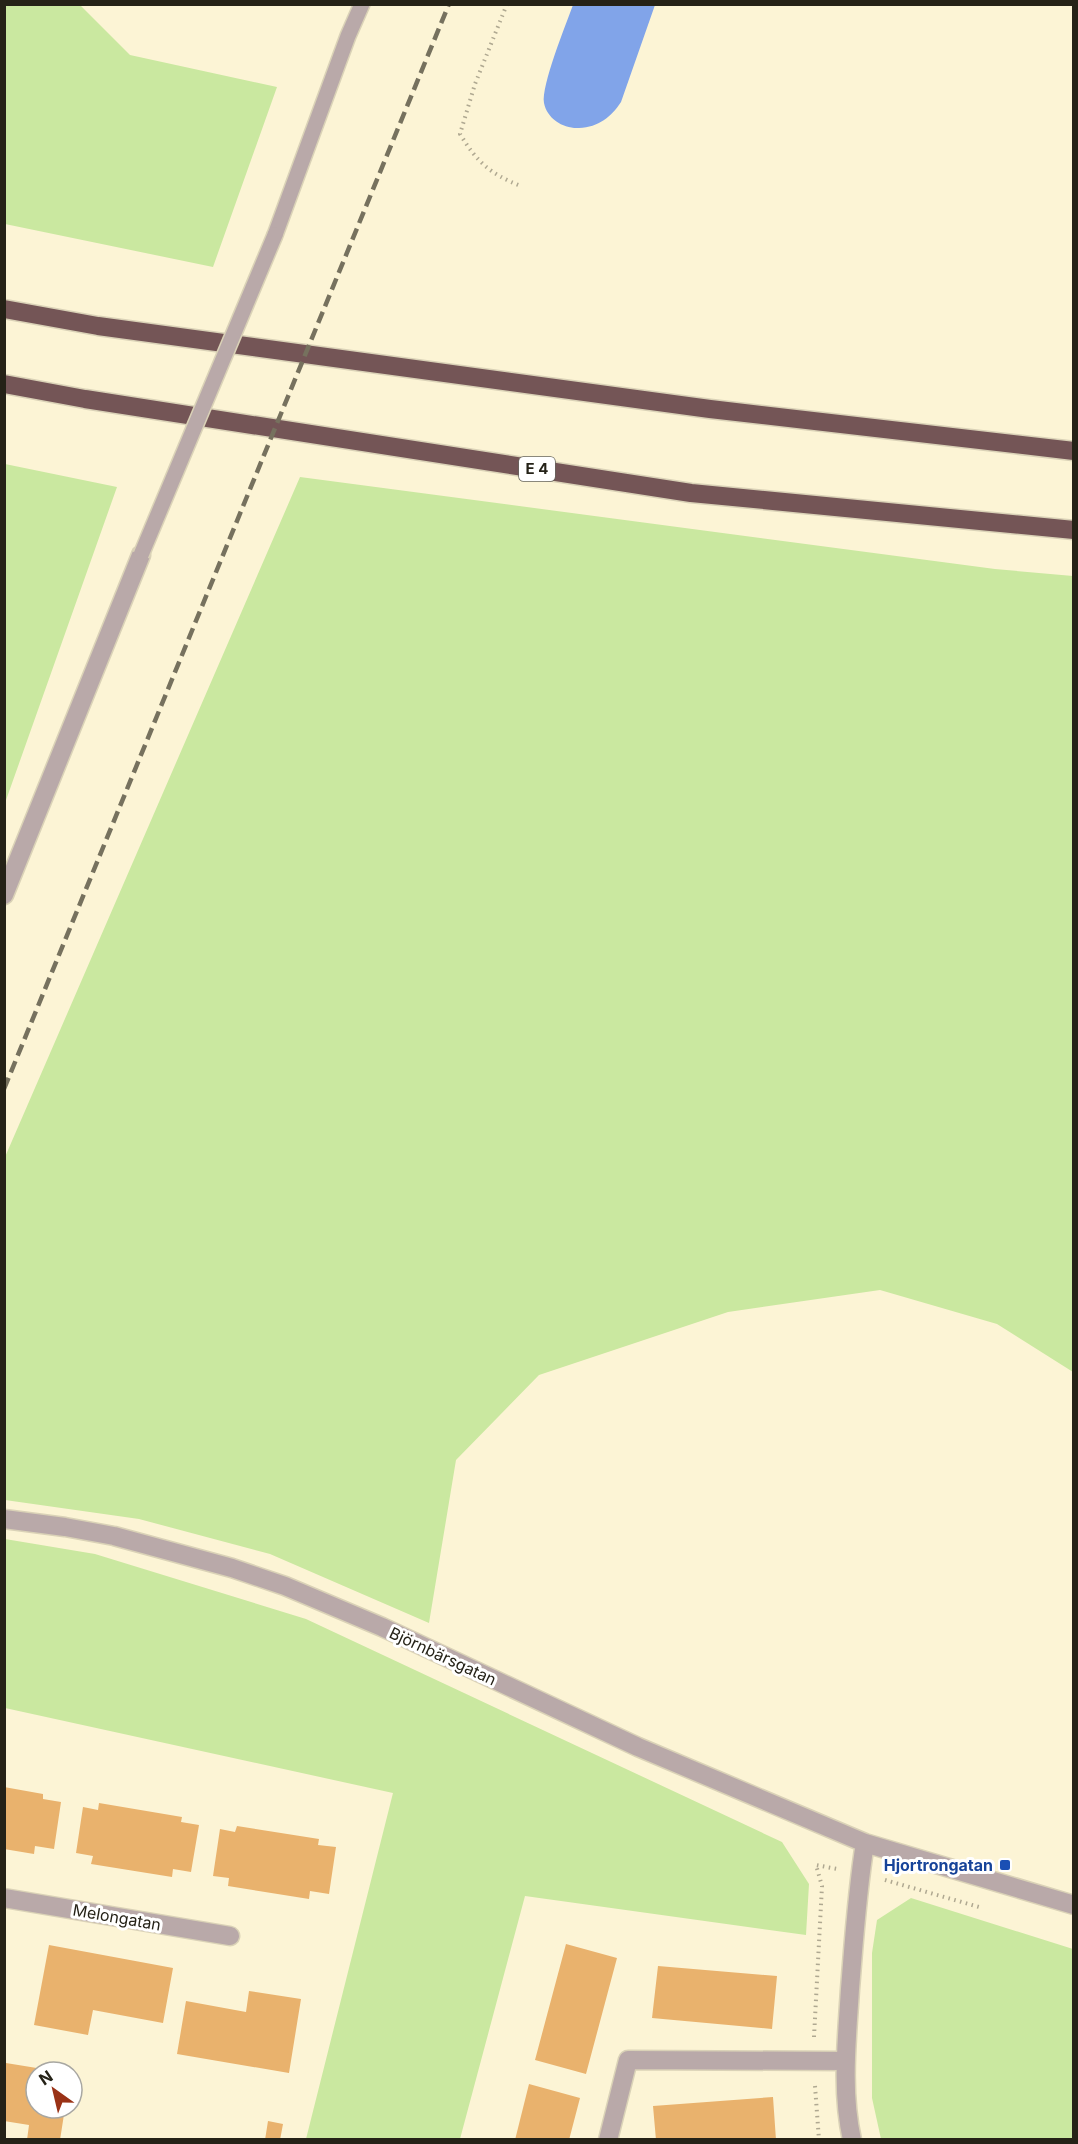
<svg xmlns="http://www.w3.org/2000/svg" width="1078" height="2144" font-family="Inter,sans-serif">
<rect width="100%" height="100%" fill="#fcf4d5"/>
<path fill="#cae8a0" d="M5 4 80 5 130 55 277 87 213 267 5 224Z
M5 464 117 487 5 803 4 464Z
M300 477 995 569 1073 576V1372L997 1324 880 1290 728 1312 539 1375 456 1460 429 1623 270 1554 139 1519 5 1500V1157Z
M5 1539 95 1554 306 1619 782 1842 809 1884 806 1935 525 1896 460 2139H306L393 1793 5 1708Z
M911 1898 1073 1949V2139H881L872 2098V1953L877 1920Z"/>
<path fill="#81a4e9" d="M573 5H655L621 102C611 117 599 127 579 128 564 129 547 119 544 103 541 86 566 24 573 5Z"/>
<path fill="#e9b26d" d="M4 1787 43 1794V1799L61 1802 54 1849 35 1846 34 1854 4 1849Z
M99 1803 182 1817 181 1822 199 1825 191 1872 173 1869 172 1877 91 1864 93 1856 76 1853 83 1807 98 1810Z
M237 1826 319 1839 318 1845 336 1847 329 1894 310 1891 309 1899 228 1886 229 1878 213 1876 220 1829 235 1832Z
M566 1944 617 1958 586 2074 535 2060Z
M49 1945 173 1968 163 2023 93 2010 88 2035 34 2025Z
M658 1966 777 1976 772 2029 652 2018Z
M249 1991 301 1999 289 2073 177 2054 186 2001 246 2012Z
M6 2063 55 2071 36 2072V2108H65L60 2140H27L29 2125 4 2121Z
M529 2084 580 2098 569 2140H515Z
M773 2097 776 2140H656L653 2106Z
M268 2121 283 2124 280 2140H265Z"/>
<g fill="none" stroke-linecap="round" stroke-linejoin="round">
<defs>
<path id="lane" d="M275 235 348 36 362 4"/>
<path id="street" d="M4 895 141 555
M4 1519 65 1527 114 1536 232 1568 285 1586 382 1627 638 1747 865 1843 1074 1905
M4 1898 230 1936
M608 2140 628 2060 845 2061
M852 2140C841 2090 847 2039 850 1989 854 1940 857 1892 865 1843"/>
<path id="highway" d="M4 309 98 326 710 409 1074 451
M4 384 85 399 691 493 1074 530"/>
</defs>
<use href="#lane" stroke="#dad2b7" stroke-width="18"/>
<use href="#street" stroke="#dad2b7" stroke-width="21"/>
<use href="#highway" stroke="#dad2b7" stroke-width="21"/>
<path stroke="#afa891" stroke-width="4" stroke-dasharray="1.5 4.5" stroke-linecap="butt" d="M507 4 475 84 460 134C477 162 490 174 521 186
M885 1880 979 1907
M814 2037 822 1886 816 1865 837 1869
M815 2086 819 2140"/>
<use href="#lane" stroke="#b9a9a9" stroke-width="15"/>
<use href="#street" stroke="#b9a9a9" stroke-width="18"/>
<use href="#highway" stroke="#745556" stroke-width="18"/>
<path stroke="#76715e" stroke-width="4.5" stroke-dasharray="12 6" stroke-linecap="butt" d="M4 1089 449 4"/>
<defs>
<path id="lane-bridge" d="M141 555 275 235"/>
</defs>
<use href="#lane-bridge" stroke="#dad2b7" stroke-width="18" stroke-linecap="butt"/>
<use href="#lane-bridge" stroke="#b9a9a9" stroke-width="15"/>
</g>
<rect fill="#1a4fb4" stroke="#fff" stroke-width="2" x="999" y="1859" width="12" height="12" rx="3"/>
<g text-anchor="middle" stroke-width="6" stroke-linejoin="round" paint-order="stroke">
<rect fill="#fff" stroke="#66645d" stroke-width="1.5" x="519" y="457" width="36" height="24" rx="4.5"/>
<g font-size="15" font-weight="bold" fill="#252217">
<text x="537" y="474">E 4</text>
</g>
<g font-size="16" fill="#252217" stroke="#fff">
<text transform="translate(443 1656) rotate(25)" y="6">Björnbärsgatan</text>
<text transform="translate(117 1917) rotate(10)" y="6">Melongatan</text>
</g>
<g font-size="16" font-weight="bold" fill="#164399" stroke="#fff" text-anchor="end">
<text x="993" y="1871">Hjortrongatan</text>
</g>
</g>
<rect width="1078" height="2144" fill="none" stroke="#252217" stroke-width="12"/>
<g transform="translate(54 2090) rotate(326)"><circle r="28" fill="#ffffff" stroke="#a8a7a2" stroke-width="1.5"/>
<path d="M0-4.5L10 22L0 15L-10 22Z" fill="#9a3216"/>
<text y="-9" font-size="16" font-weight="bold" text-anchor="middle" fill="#252217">N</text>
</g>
</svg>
